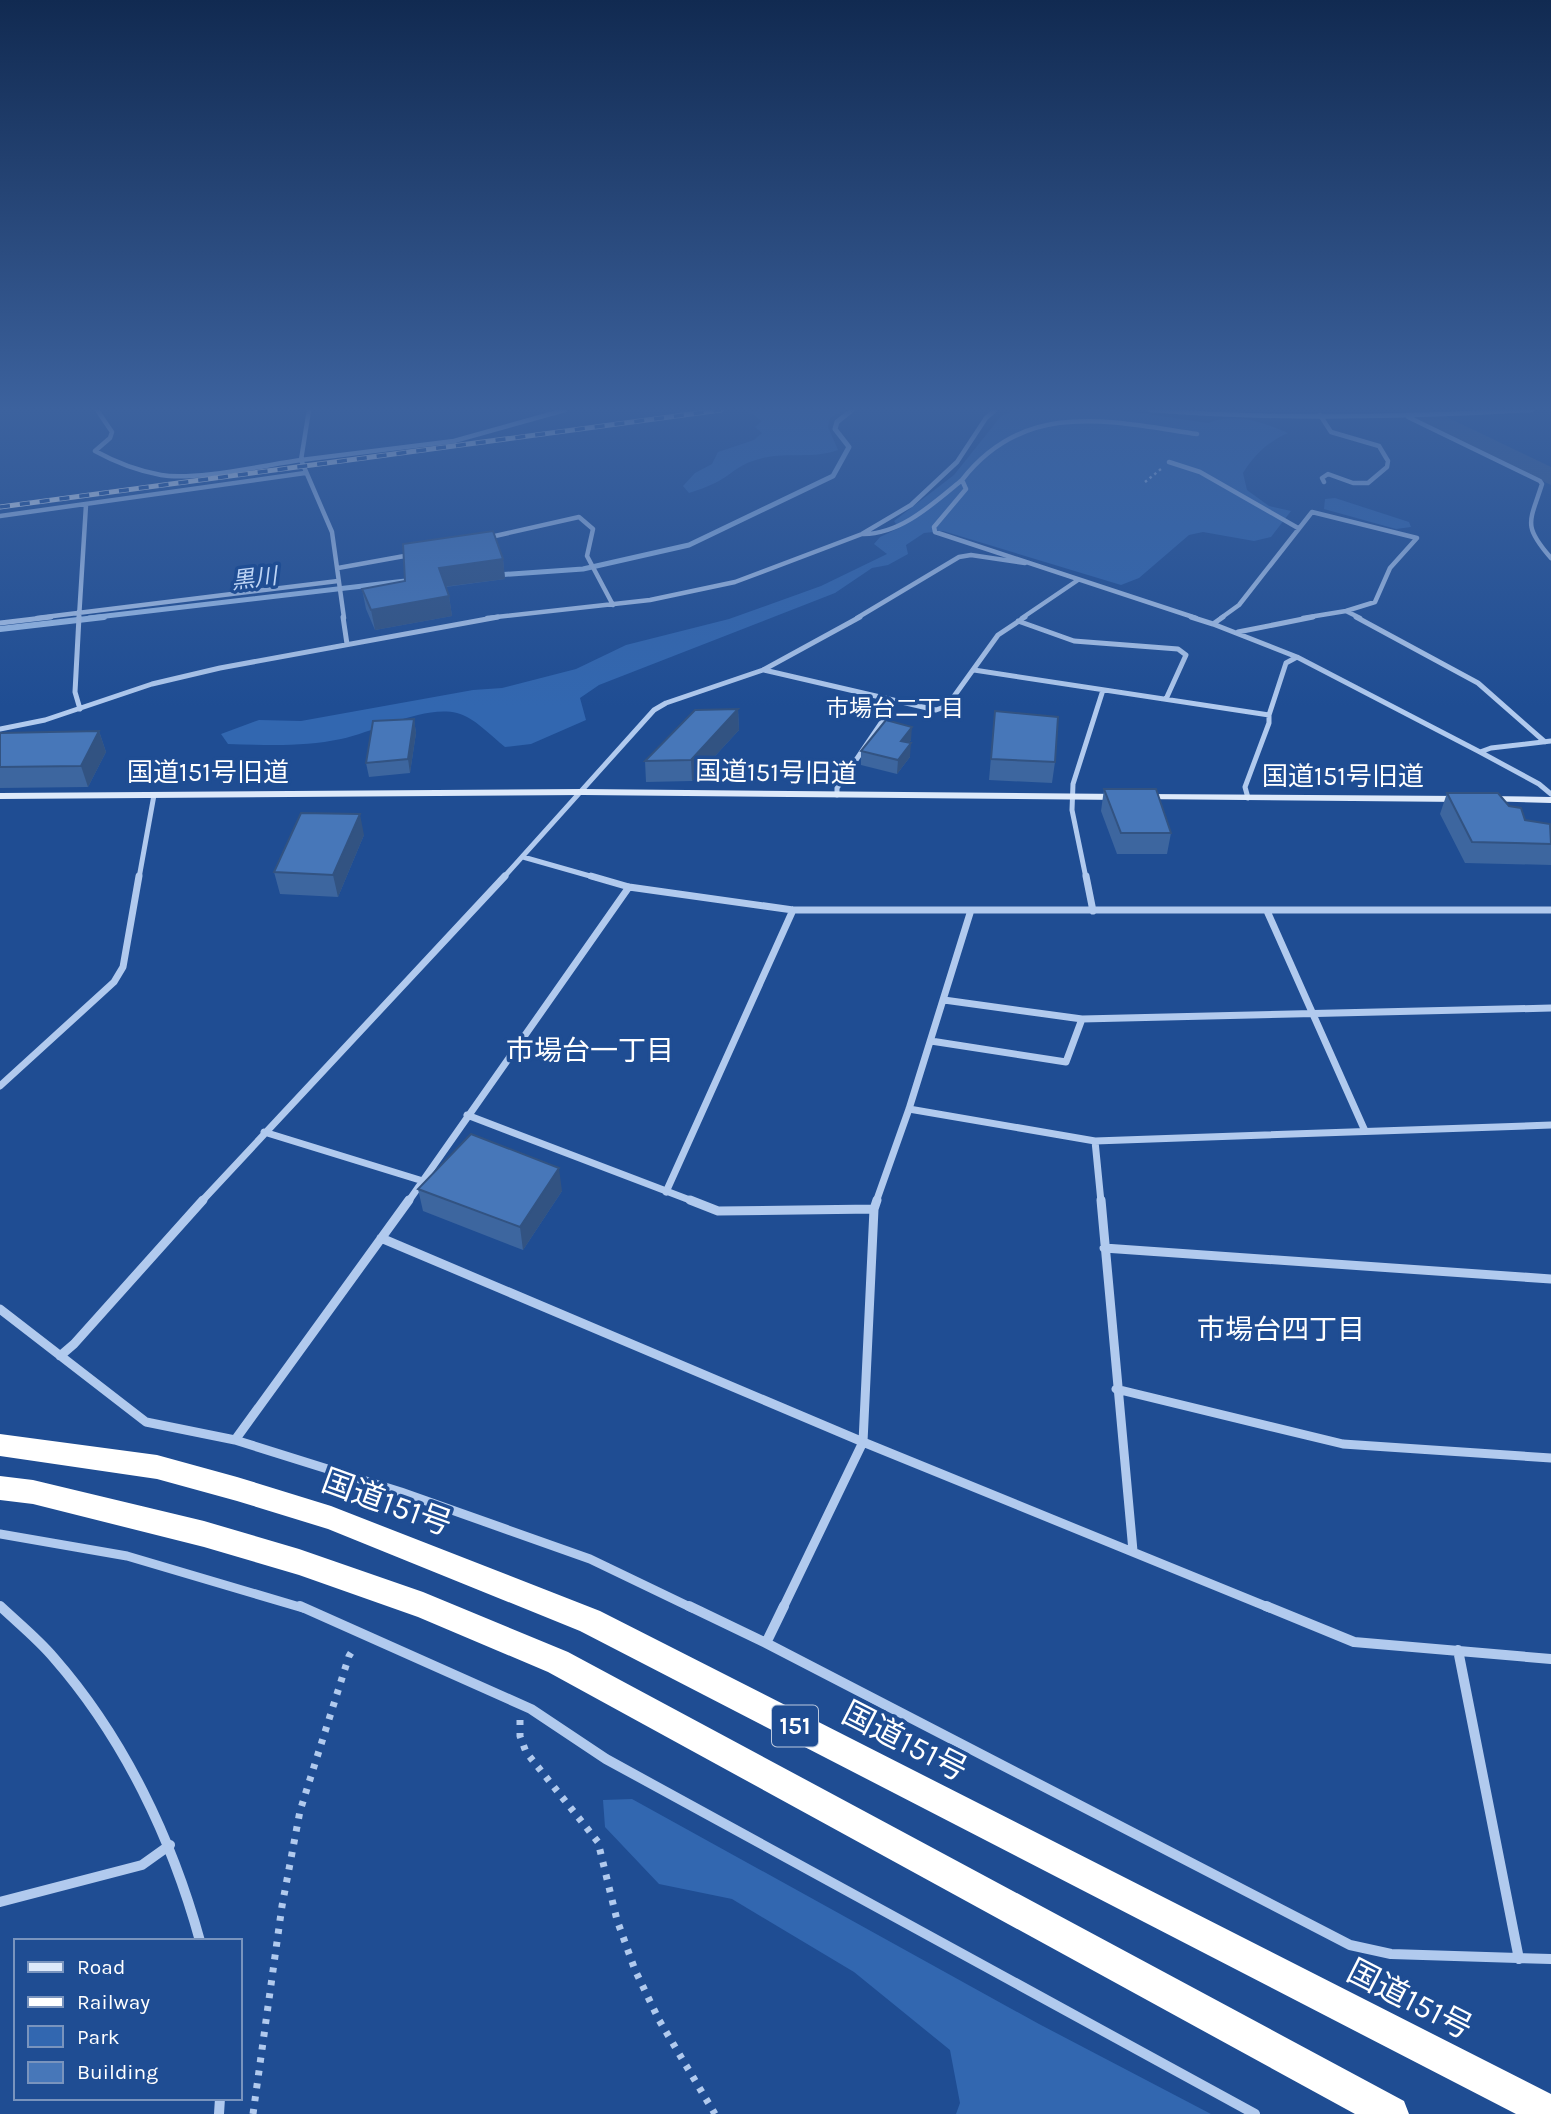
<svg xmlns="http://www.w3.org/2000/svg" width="1551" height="2114" font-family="Karla,'Noto Sans JP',sans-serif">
<rect width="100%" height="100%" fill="#1f4d93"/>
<path fill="#3267b0" d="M761 410H844L830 418 828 427 838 450C814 459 788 452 763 458 737 464 735 473 715 483 707 487 698 490 689 493L683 486 695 473 712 464 718 452 754 440 762 433 755 427 762 421 749 412Z
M1015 410H1121L1208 423C1235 412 1263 422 1288 433 1268 442 1255 454 1243 473L1247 490 1269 506 1291 511 1271 537 1254 541 1203 532 1189 535 1139 578 1121 585 943 531 924 533 906 545 908 554 888 565 872 568 835 593 599 685 580 698 586 720 531 744 505 747C491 736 474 717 457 713 423 705 375 732 341 739 304 747 266 745 228 744L221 734 259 720 301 721 473 690 502 688 576 669 626 645 729 619 821 586 887 554 874 544 880 537 899 528 894 521 954 475 1001 416Z
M1335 498 1409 522 1411 527 1396 529 1324 509 1325 499Z
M632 1799 1039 2024 1211 2114H956L960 2103 950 2050 854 1972 732 1899 659 1884 605 1827 603 1800Z"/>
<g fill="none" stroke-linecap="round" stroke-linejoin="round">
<path stroke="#a4c5ef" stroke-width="5" d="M497 575 583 569 689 545 833 476 849 447 835 429 837 422 852 410
M89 618 414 580"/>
<path stroke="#a4c5ef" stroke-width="6" d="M0 629 104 617"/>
<path fill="#3d5e91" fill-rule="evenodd" d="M1398 410H1432L1551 467V485L1402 415Z"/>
<path stroke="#b1caee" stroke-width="2.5" stroke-dasharray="2.5 3.5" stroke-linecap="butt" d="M1145 482 1161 469"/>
<path stroke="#b1caee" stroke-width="7" stroke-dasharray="5 8" stroke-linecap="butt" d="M520 1720V1736L526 1752 598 1842 617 1920 635 1970 659 2020 715 2114
M253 2114 282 1906 300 1811 349 1656 354 1648"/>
<path stroke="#b1caee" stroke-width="4.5" d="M97 410 112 432 110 438 95 451C115 462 139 471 161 475 195 481 265 465 301 460L332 532 344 618
M309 410 301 460 454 441 565 410
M1150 410C1277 420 1405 417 1532 410
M1320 415 1331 432 1379 446 1388 461 1387 467 1368 483H1353L1328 474 1322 478 1324 482
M1408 417 1540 481 1542 484C1530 522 1522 525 1551 558
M1169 462 1200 472 1298 528
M962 480C1025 399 1109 421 1197 434
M0 516 305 473
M862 534C900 535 934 503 962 480L966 489 934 527 935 532 1196 618
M486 538 579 517 593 529 587 556 613 605
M338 568 410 555
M1346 611 1360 618
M37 618 338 581
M79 618 86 505
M487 618 650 600 735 582 862 534 911 505 957 462 986 418 995 410
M857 618 959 557 971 555 1025 563
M1022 618 1078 580
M1221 618 1239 605 1312 512 1417 538 1390 568 1375 602 1346 611 1303 618"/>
<path stroke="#b1caee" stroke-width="5" d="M79 617 75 692 80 709
M343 617 347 644
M1191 617 1213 624
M1223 617 1213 624 1297 657 1480 752 1491 748 1551 741
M1356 617 1478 683 1545 742
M1018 621 1074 641 1178 649 1186 655 1166 699
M0 623 51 617
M1238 632 1313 617
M764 670 936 710 947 706 998 635 1025 617
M974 670 1269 715 1286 663 1297 657
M0 729 45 720 152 684 220 668 498 617
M1480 752 1539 784 1551 794
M837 795V788L896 701
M1248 798 1245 787 1269 723V715
M523 857 597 878
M139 878 154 795
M503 878 654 710 666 703 763 670 860 617
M1086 878 1072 810 1073 784 1103 690"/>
<path stroke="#b1caee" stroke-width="7" d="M591 876 629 887 793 910H1551
M1086 876 1093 911
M1267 911 1365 1131
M944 1000 1082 1019 1551 1008
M931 1041 1066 1062 1082 1019
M0 1086 114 982 123 967 139 876
M909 1109 1095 1141 1551 1125
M467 1115 695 1202
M264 1132 423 1181
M1095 1141 1101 1202
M666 1192 793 910
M201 1202 505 876
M408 1202 629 887
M876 1202 909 1109 971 910"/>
<path stroke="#b1caee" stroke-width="9" d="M690 1200 718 1211 874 1209
M1101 1200 1133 1551
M381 1238 863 1442 1270 1608
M1104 1248 1551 1279
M0 1309 146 1422 235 1440 401 1492 590 1559 692 1608
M60 1356 74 1344 203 1200
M1116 1389 1343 1444 1551 1458
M235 1440 409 1200
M0 1534 127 1556 303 1608
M783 1608 863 1442 874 1209 877 1200"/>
<path stroke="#b1caee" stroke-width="10" d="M0 1606C18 1623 38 1639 54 1658 124 1738 172 1839 200 1941
M300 1606 531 1709 606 1759 1255 2114
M689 1606 766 1643 1350 1945 1391 1954 1551 1959
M1266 1606 1354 1642 1551 1659
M766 1643 784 1606
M1458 1650 1519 1959
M0 1902 142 1865 170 1845
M219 2114 220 2098"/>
<path fill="#dde9fa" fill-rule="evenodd" d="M583 789 1123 794 1129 797 1123 800 583 795 0 799V793Z
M1143 794 1462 796 1468 799 1462 802 1139 799V795Z
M1486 796 1551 797V803L1482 801V797Z"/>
<path fill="#fff" fill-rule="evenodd" d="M0 1434 157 1455 237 1477 331 1506 600 1611 1551 2094V2114H1516L580 1631 328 1529 237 1501 157 1479 0 1456Z
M0 1476 33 1480 204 1521 299 1549 423 1592 568 1652 1404 2101 1409 2114H1355L548 1672 418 1617 299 1575 204 1547 33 1504 0 1500Z"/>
<defs>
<path id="rail" d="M0 507 721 410"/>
</defs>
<use href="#rail" stroke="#fff" stroke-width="5"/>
<use href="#rail" stroke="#1f4d93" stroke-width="3.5" stroke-dasharray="10" stroke-linecap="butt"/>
</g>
<path fill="#3d669f" d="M503 559 505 579 446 587 449 596 452 616 375 630 366 609 362 589 405 581Z
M738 709 739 730 692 781 646 782 645 761Z
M995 711 1055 762 1052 783 989 780Z
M414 719 416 733 410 773 369 777 366 763Z
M99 731 106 752 88 787 0 788V733Z
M911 740 909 743 910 757 897 774 861 765V751Z
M1104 789 1171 833 1167 854H1117L1101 811Z
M1447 793 1509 806 1525 820 1551 826V865L1465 863 1440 814Z
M364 835 338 897 280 894 274 872Z
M418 1189 562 1191 523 1250 423 1211Z"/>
<path fill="#325382" d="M503 559 505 579 442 587 439 568Z
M449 596 452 616 375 630 371 610Z
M738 709 739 730 692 781 691 760Z
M414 719 416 733 410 773 408 759Z
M912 727 911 740 900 755 901 741Z
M99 731 106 752 88 787 81 766Z
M911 743 910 757 897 774 898 760Z
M360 814 364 835 338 897 333 875Z
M559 1168 562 1191 523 1250 520 1227Z"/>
<path fill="#4777b9" stroke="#325382" stroke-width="2" d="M493 531 503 559 439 568 449 596 371 610 362 589 405 581 403 544Z
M738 709 691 760 645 761 695 710Z
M995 711 1058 717 1055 762 991 759Z
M414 719 408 759 366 763 373 721Z
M886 720 912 727 901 741 911 743 898 760 861 751Z
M99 731 81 766 0 767V733Z
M1104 789H1156L1171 833H1121Z
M1447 793H1498L1509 806 1521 808 1525 820 1550 824 1551 844 1472 842Z
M301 813 360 814 333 875 274 872Z
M471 1134 559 1168 520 1227 418 1189Z"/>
<linearGradient id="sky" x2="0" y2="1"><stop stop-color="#112a51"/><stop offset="0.58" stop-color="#3c629e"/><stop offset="1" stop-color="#3c629e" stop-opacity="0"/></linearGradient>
<rect width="1551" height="706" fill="url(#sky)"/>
<g text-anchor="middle" stroke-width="7" stroke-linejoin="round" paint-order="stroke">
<g font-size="23" font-style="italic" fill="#bdd4f5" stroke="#1f4d93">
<text transform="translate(254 578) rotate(-7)" y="8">黒川</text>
</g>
<g font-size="23" fill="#fff" stroke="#1f4d93">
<text x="895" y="716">市場台二丁目</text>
</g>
<rect fill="#1f4d93" stroke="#bccadf" stroke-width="2" x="772" y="1705.5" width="46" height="41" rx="5"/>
<g font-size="24" font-weight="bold" fill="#fff">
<text x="795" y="1734">151</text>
</g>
<g font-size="26" fill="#fff" stroke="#1f4d93">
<text x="208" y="781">国道151号旧道</text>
<text transform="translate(776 772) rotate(1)" y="9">国道151号旧道</text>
<text x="1343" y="785">国道151号旧道</text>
</g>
<g font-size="28" fill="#fff" stroke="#1f4d93">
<text x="590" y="1060">市場台一丁目</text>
<text x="1281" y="1339">市場台四丁目</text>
</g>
<g font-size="32" fill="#fff" stroke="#1f4d93">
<text transform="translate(387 1502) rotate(20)" y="11">国道151号</text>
<text transform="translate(905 1741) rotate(27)" y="11">国道151号</text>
<text transform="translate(1410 1999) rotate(27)" y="11">国道151号</text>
</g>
</g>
<rect x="14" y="1939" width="228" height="161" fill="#1f4d93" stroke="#7994be" stroke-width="2"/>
<rect x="28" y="1962" width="35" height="10" fill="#dde9fa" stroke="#7994be" stroke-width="2"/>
<text x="77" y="1974" font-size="21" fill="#ffffff">Road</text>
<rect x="28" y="1997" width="35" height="10" fill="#ffffff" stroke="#7994be" stroke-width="2"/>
<text x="77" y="2009" font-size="21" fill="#ffffff">Railway</text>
<rect x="28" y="2026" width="35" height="21" fill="#3267b0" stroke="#7994be" stroke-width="2"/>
<text x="77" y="2044" font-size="21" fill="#ffffff">Park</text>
<rect x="28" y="2062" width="35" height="21" fill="#4777b9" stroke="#7994be" stroke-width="2"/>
<text x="77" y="2079" font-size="21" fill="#ffffff">Building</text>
</svg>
